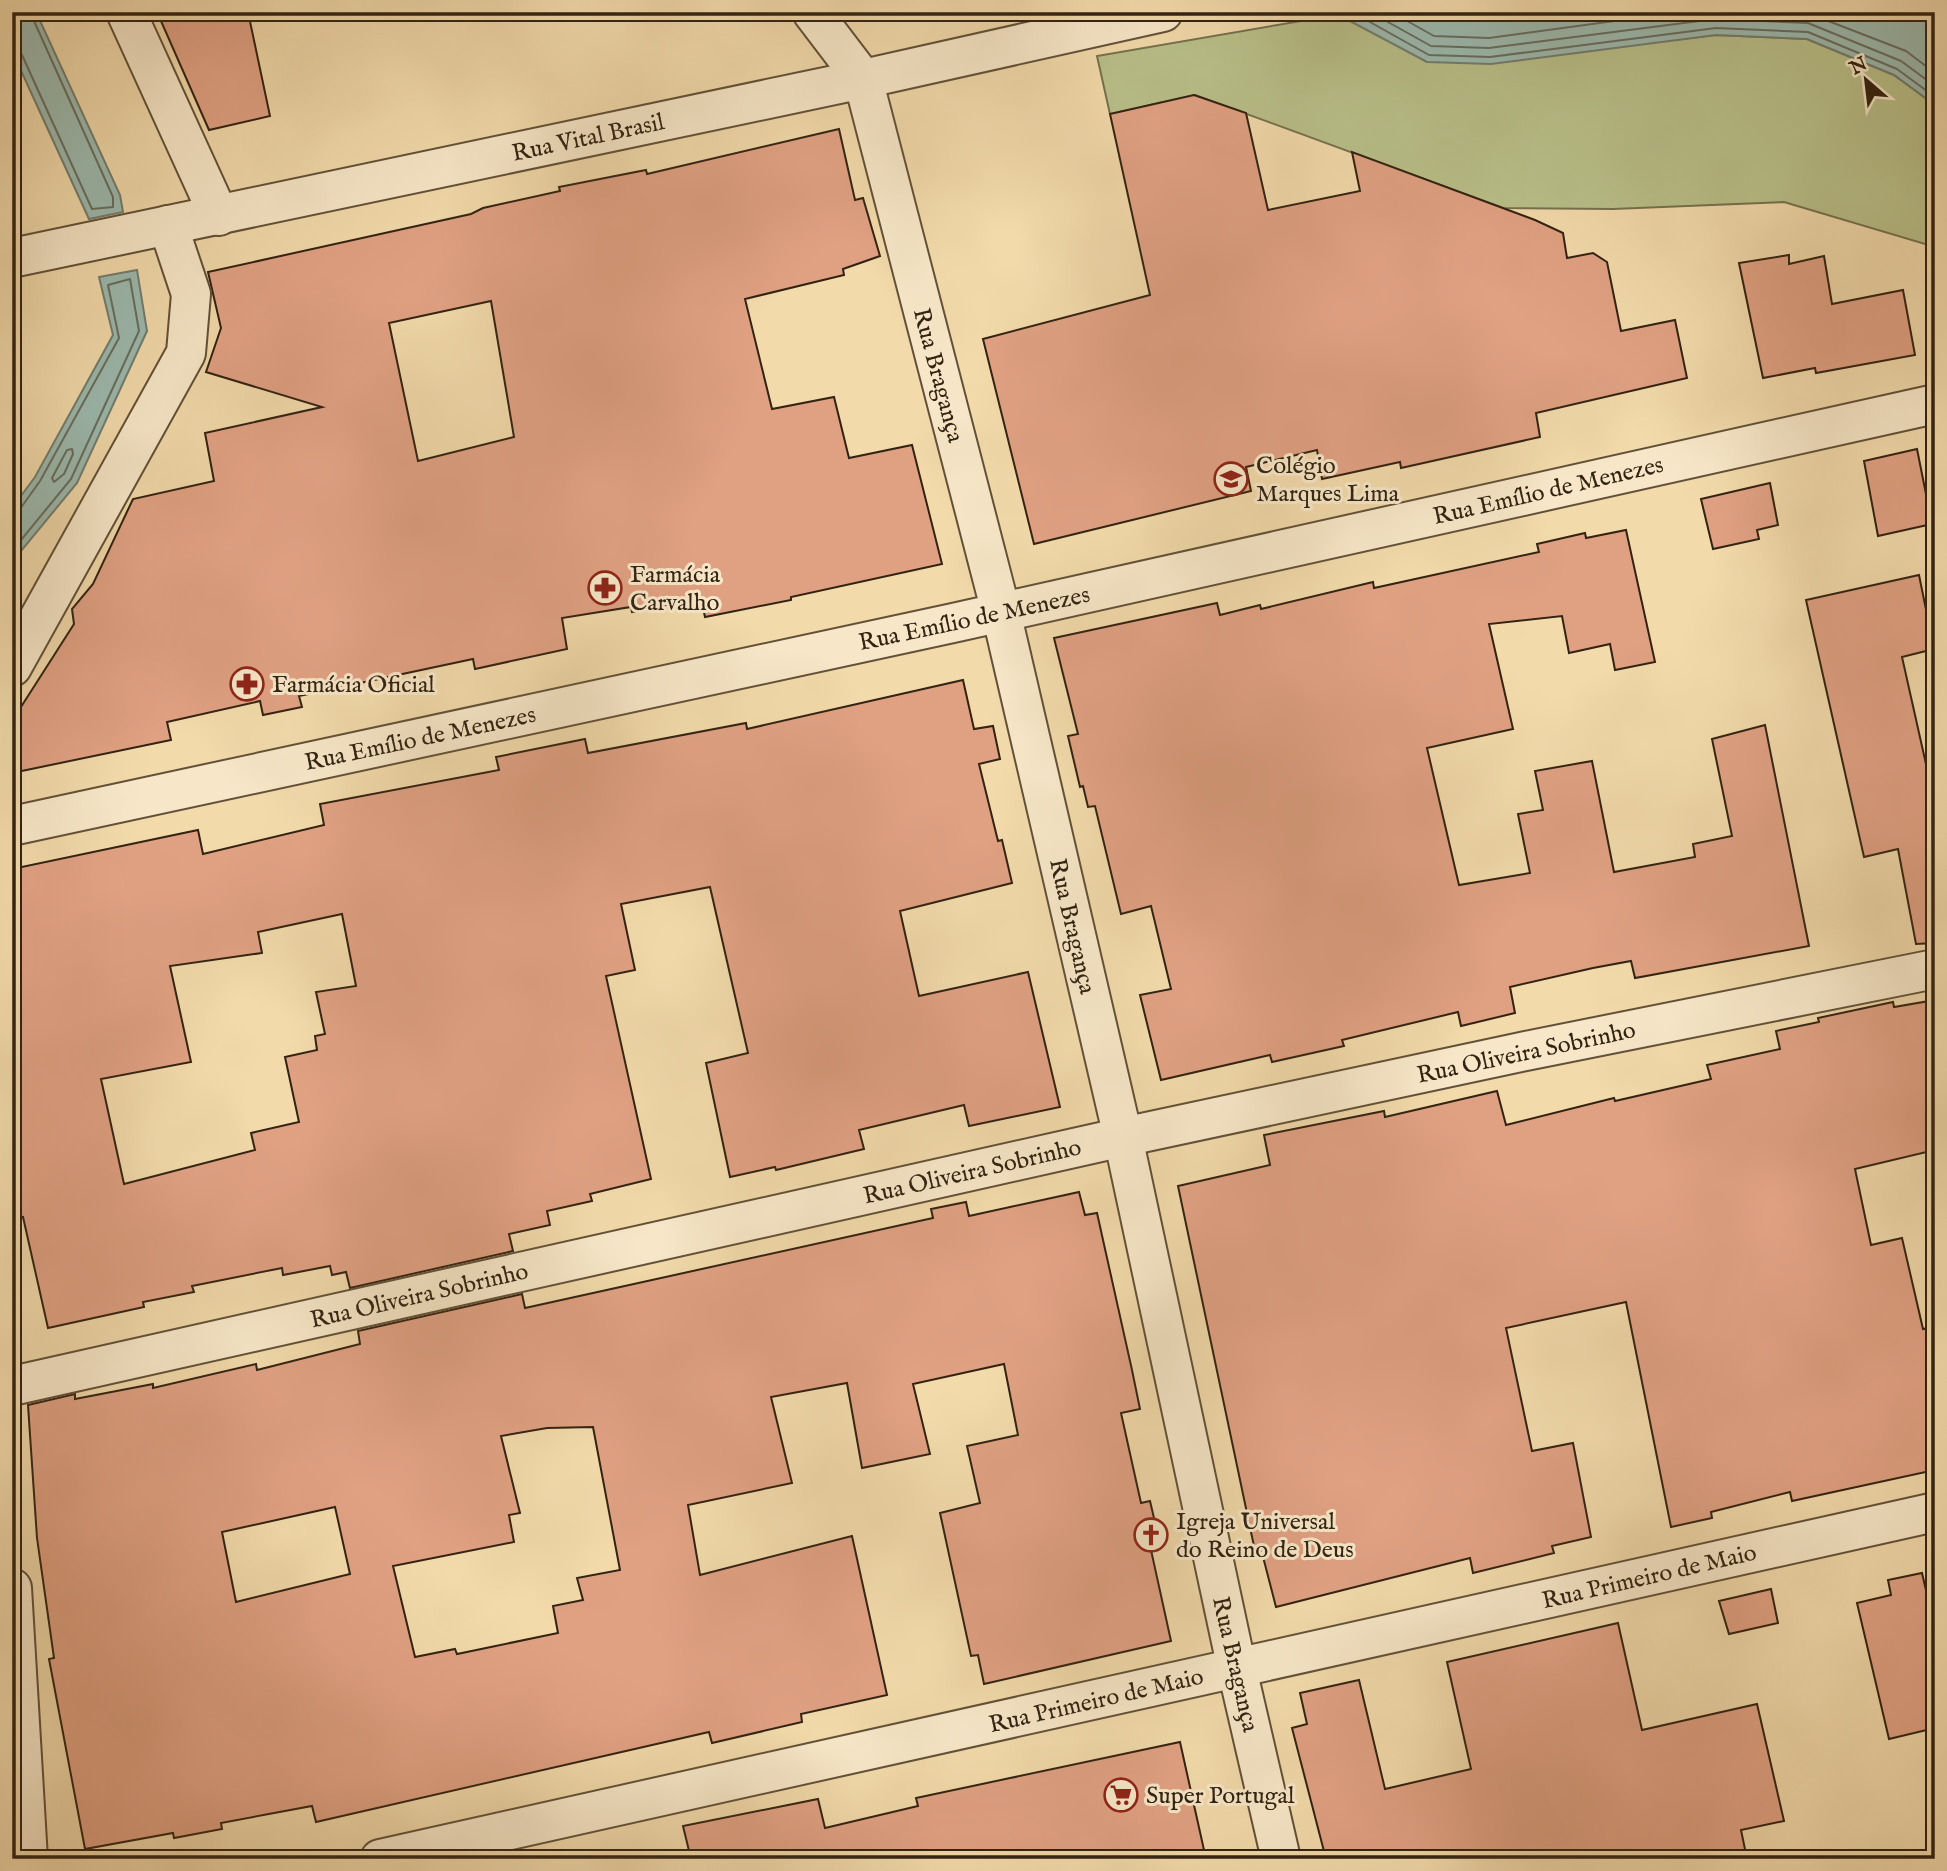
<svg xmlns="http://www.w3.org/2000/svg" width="1947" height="1871" font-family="'IM FELL English',serif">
<rect width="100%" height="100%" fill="#f2daab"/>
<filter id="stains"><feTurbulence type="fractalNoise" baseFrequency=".00286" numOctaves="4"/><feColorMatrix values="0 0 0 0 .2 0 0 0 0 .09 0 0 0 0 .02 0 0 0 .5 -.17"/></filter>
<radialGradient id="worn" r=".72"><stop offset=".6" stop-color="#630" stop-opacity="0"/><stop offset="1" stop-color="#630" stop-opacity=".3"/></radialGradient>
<path fill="#b9c08a" stroke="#76724e" stroke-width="2" d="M1342 14 1427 62 1596 49 1716 35 1807 39 1894 75 1935 105V247L1784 202 1613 209 1503 208 1195 95 1110 114 1097 56Z"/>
<path fill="#9cbaaf" stroke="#727e70" stroke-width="2" d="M12 12H36L120 195 123 212 89 219 12 51Z
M1333 12H1935V105L1894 75 1807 39 1716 35 1491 64 1427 62Z
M137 270 147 331 77 483 12 562V508L35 477 113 335 99 277Z"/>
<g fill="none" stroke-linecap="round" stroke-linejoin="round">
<path stroke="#676e60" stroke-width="2" d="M1352 12 1429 55 1490 57 1716 28 1808 32 1897 69 1935 97
M1370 12 1431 46 1489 48 1715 19 1808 23 1901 61 1935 86
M1391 12 1434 36 1489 38 1681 12
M1805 12 1906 51 1935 73
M12 50 22 55 92 209 113 207V197L30 12
M67 450 72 449 73 454 64 474 54 482 52 478Z
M12 511 20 509 40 481 119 338 108 285 130 279 139 331 71 479 12 551"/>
</g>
<path fill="#e0a183" stroke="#322312" stroke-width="2" fill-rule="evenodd" d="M157 12H248L270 116 209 130Z
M1194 95 1246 113 1268 210 1360 191 1352 152 1535 220 1563 233 1567 258 1593 253 1607 262 1621 331 1675 320 1687 378 1536 413 1540 437 1401 468 1400 462 1322 479 1317 450 1246 467 1251 491 1034 544 983 339 1150 295 1110 114Z
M839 129 855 200 863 198 880 256 843 269 844 275 745 299 772 409 834 397 849 458 912 445 942 564 791 597V600L705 617 701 598 632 612 631 607 562 618 567 649 475 669 473 659 299 696 302 707 263 715 260 701 167 722 171 740 12 773V721L74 624 72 609 93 584 133 499 214 481 205 433 322 407 206 372 221 328 208 272 471 214 483 208 560 191 559 187 646 170 647 174ZM491 301 514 437 418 461 389 323Z
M1789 255V264L1824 256 1832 304 1903 290 1915 355 1816 373 1815 368 1763 378 1739 263Z
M1917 449 1932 524 1878 536 1864 461Z
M1770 483 1778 525 1757 530 1759 539 1713 549 1701 499Z
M1626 530 1655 662 1615 670 1610 644 1569 653 1562 616 1489 624 1513 729 1427 748 1459 885 1530 873 1518 814 1543 810 1535 771 1592 761 1614 872 1695 857 1693 844 1732 836 1712 739 1765 725 1809 946 1635 978 1631 961 1593 968 1510 987 1515 1013 1461 1026 1458 1012 1342 1040 1344 1046 1272 1062 1270 1055 1161 1080 1140 995 1171 989 1151 906 1121 914 1095 806 1088 807 1083 786 1080 787 1068 736 1078 734 1054 638 1217 603 1220 615 1260 605 1261 609 1373 582 1374 588 1539 552 1537 544 1585 533 1586 538Z
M1919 575 1934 649 1902 657 1928 773 1935 772V943L1916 944 1898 849 1864 857 1806 600Z
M963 680 974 729 993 726 1000 759 979 764 998 841 1002 840 1012 883 900 911 919 996 1028 972 1060 1107 969 1126 964 1105 859 1130 864 1149 776 1170 775 1167 730 1177 706 1063 748 1053 710 887 621 904 635 970 606 976 651 1179 590 1194 592 1201 547 1211 550 1225 509 1234 513 1251 350 1288 346 1272 332 1275 330 1266 283 1275 282 1268 192 1286 194 1292 143 1302 144 1307 48 1328 23 1217 12 1219V869L198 830 203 854 324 825 320 804 499 770 496 757 585 739 588 753 746 723 747 729ZM342 914 356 986 316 992 325 1034 315 1036 317 1050 285 1057 299 1122 251 1133 255 1150 124 1184 101 1079 191 1062 170 966 262 953 258 932Z
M1935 1000V1150L1855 1169 1871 1245 1902 1238 1923 1329 1935 1327V1470L1792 1501 1790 1492 1711 1512 1712 1518 1671 1527 1626 1302 1506 1328 1532 1451 1573 1443 1591 1537 1552 1546 1554 1553 1473 1573 1470 1558 1276 1607 1261 1549 1255 1551 1178 1186 1270 1165 1264 1135 1384 1111 1385 1117 1497 1091 1506 1125 1614 1098 1615 1101 1711 1079 1707 1065 1780 1049 1776 1031 1819 1022 1818 1018 1893 1002 1894 1007Z
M1079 1192 1085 1215 1097 1213 1132 1370 1140 1409 1121 1413 1141 1503 1150 1501 1161 1548 1151 1550 1171 1641 984 1684 978 1655 971 1656 940 1513 980 1503 967 1446 1018 1435 1004 1364 913 1384 930 1454 862 1468 847 1383 771 1397 792 1483 688 1505 700 1575 852 1536 887 1695 801 1714 802 1722 712 1743 709 1732 316 1822 312 1806 221 1823 222 1829 174 1838 173 1833 85 1849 49 1659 54 1658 37 1538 28 1405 75 1394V1399L153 1384V1388L256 1364 257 1370 360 1344 358 1331 522 1294 525 1308 933 1218 931 1209 966 1202 969 1216ZM593 1427 620 1570 577 1578 583 1600 553 1606 558 1633 457 1654 455 1649 415 1657 393 1566 514 1542 509 1515 520 1513 501 1436 547 1428ZM335 1507 350 1574 236 1602 222 1532Z
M1922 1573 1935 1629V1728L1889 1739 1857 1603 1891 1595 1888 1580Z
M1771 1589 1778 1623 1729 1634 1719 1601Z
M1618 1623 1642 1730 1757 1704 1784 1821 1741 1830 1747 1859H1326L1292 1728 1307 1724 1300 1693 1359 1680 1385 1789 1471 1769 1447 1662Z
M1180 1742 1206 1859H691L683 1826 818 1799 825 1828 918 1806 916 1798Z"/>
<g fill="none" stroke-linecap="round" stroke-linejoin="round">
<defs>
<path id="minor" d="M126 12 219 216
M812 12 863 79
M12 667 186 353 191 294 168 225
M12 1386 1123 1137 1521 1052 1935 969
M12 1588 28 1859
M380 1859 1935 1512"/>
<path id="tertiary" d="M863 79 1001 612 1123 1137 1237 1669 1281 1859
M12 258 863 79 1163 12
M12 826 953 623 1935 404"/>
</defs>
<use href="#minor" stroke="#625138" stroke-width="42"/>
<use href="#tertiary" stroke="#625138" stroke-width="42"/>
<use href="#minor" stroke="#f7e7c8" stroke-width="38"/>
<use href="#tertiary" stroke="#f7e7c8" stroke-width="38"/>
</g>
<defs>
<symbol id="school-ring" viewBox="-11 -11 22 22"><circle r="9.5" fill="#f7e7c8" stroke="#8f2418" stroke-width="1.5"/><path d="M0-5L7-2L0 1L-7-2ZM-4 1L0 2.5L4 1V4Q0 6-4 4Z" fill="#8f2418"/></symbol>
<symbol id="pharmacy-ring" viewBox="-11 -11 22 22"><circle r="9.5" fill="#f7e7c8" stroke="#8f2418" stroke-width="1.5"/><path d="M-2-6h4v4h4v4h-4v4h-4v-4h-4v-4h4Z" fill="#8f2418"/></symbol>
<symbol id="church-ring" viewBox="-11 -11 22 22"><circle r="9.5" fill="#f7e7c8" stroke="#8f2418" stroke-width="1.5"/><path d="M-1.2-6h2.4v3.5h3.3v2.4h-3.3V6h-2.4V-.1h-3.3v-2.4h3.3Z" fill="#8f2418"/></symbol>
<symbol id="supermarket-ring" viewBox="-11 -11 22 22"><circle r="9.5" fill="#f7e7c8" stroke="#8f2418" stroke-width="1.5"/><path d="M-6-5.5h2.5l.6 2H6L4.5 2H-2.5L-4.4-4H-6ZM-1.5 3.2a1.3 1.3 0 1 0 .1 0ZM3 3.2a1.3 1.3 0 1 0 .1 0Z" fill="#8f2418"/></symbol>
</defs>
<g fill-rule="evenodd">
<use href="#school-ring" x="1212" y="460" width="38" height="38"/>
<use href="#pharmacy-ring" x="586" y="569" width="38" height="38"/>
<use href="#pharmacy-ring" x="228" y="665" width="38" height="38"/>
<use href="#church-ring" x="1132" y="1516" width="38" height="38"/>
<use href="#supermarket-ring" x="1102" y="1776" width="38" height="38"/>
</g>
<g text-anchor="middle" stroke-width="6" stroke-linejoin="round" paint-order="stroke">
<g font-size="24" fill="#322312" stroke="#f7e7c8">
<text transform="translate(588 137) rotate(-12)" y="8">Rua Vital Brasil</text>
<text transform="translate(939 375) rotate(75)" y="8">Rua Bragança</text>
<text transform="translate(1548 490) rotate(-13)" y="8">Rua Emílio de Menezes</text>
<text transform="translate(974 618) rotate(-12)" y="8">Rua Emílio de Menezes</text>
<text transform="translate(420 738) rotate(-12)" y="8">Rua Emílio de Menezes</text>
<text transform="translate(1073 926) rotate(77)" y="8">Rua Bragança</text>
<text transform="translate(1526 1052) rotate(-12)" y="8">Rua Oliveira Sobrinho</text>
<text transform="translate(972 1171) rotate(-13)" y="8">Rua Oliveira Sobrinho</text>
<text transform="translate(419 1295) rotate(-13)" y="8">Rua Oliveira Sobrinho</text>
<text transform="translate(1649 1576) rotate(-13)" y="8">Rua Primeiro de Maio</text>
<text transform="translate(1236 1664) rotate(77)" y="8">Rua Bragança</text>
<text transform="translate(1096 1700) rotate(-13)" y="8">Rua Primeiro de Maio</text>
</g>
<g font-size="24" fill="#322312" stroke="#f7e7c8" text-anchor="start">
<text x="1256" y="473">Colégio<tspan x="1256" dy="28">Marques Lima</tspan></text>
<text x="630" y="582">Farmácia<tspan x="630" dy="28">Carvalho</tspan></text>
<text x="272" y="692">Farmácia Oficial</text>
<text x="1176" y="1529">Igreja Universal<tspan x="1176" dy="28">do Reino de Deus</tspan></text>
<text x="1146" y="1803">Super Portugal</text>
</g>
</g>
<rect width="1947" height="1871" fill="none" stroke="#f2daab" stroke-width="42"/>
<rect x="14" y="14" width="1919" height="1843" fill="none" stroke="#322312" stroke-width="3.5"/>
<rect x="21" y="21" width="1905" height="1829" fill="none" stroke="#322312" stroke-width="2"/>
<g transform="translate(1866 80) rotate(332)" stroke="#f7e7c8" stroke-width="5" paint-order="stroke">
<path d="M0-5L12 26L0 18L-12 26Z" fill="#322312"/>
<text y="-10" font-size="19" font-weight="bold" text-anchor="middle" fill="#322312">N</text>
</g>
<rect width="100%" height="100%" filter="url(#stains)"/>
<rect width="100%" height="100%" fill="url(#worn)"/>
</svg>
